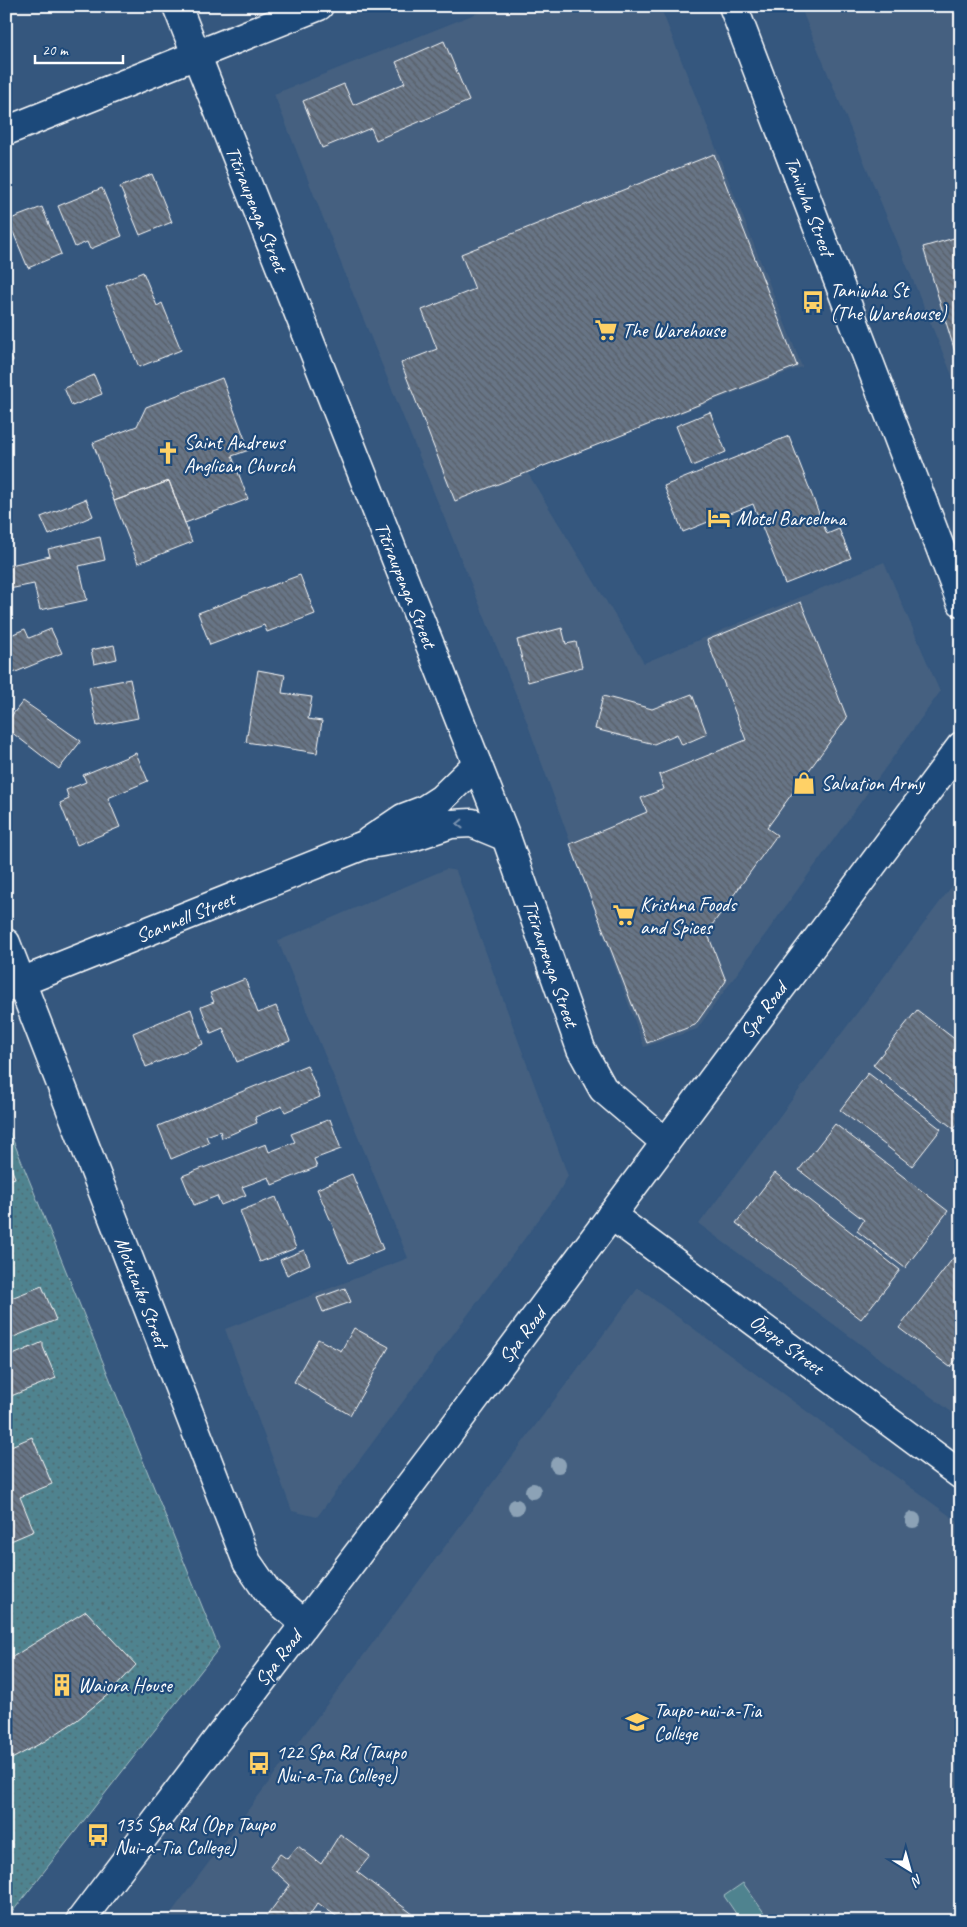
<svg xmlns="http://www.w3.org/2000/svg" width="967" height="1927" font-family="Caveat,sans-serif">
<defs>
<pattern id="grass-dots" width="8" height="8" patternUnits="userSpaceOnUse" patternTransform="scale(1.25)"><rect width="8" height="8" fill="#50838f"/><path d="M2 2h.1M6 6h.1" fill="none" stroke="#4e6a71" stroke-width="1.8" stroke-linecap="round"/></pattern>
<pattern id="building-back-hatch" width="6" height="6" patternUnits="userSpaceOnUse" patternTransform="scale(1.25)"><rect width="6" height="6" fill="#677586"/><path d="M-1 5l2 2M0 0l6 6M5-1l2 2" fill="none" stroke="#585e66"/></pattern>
</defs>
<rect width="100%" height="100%" fill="#35577e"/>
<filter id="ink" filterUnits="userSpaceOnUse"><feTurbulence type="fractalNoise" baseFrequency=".02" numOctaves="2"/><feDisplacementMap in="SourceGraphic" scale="10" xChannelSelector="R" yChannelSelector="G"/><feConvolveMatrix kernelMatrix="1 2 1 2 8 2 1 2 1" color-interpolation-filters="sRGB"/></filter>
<g filter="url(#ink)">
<path fill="#446080" d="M495 6H660L802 367 527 472 644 663 884 562 940 692 697 1029 644 1047 524 714 354 296 274 94Z
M800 6H961V397Z
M446 869 456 871 568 1176 557 1195 317 1517 292 1511 225 1329 408 1258 278 941Z
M961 874V1419L699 1224Z
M638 1288 961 1524V1921H165Z"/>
<path fill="url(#grass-dots)" stroke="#a8c1c7" d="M6 1123 219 1648 6 1920Z"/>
<path fill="#50838f" stroke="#a8c1c7" d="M743 1883 770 1921H741L724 1896Z"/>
<path fill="url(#building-back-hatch)" stroke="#fff" d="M444 41 469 101 376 140 371 128 322 148 303 101 344 84 353 105 405 83 396 62Z
M714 154 797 366 455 501 401 363 437 349 422 310 475 289 461 254Z
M152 174 172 222 140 235 120 187Z
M102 188 122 236 90 249 87 242 75 247 58 206Z
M42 207 61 254 28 268 8 220Z
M961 236V368H960L923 247Z
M143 272 157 306 162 303 181 350 139 367 106 287Z
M6 344 13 361 6 364Z
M94 375 102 394 72 406 64 388Z
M222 378 249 450 232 456 248 499 185 523 169 481 114 501 93 443 137 426 146 407Z
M710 412 726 452 692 466 676 426Z
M789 436 827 534 839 529 851 558 785 584 753 504 683 532 664 486Z
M169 481 192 542 138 563 114 501Z
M86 499 93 516 49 535 41 517Z
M100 537 105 560 79 566 87 600 40 610 34 584 9 589 6 566 50 556 48 549Z
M300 575 315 614 267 632 264 625 210 645 198 613Z
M801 602 847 718 767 828 777 835 707 932 726 981 695 1025 647 1043 570 844 647 812 641 798 664 789 659 775 746 740 707 640Z
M562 628 566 644 576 642 582 667 528 682 517 640Z
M25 629 29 638 51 629 62 653 6 676V637Z
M114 645 117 659 94 664 91 650Z
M258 670 285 675 282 693 312 697 308 719 322 721 317 753 246 742Z
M130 679 138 718 97 726 89 687Z
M692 694 707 734 682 745 677 734 654 744 595 729 603 696 652 709Z
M23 701 81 741 59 769 6 728V723Z
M136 753 148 781 108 798 120 827 77 845 60 803 69 799 66 790 86 782 83 775Z
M245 979 258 1013 276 1006 290 1041 237 1062 223 1028 211 1033 201 1007 214 1002 210 993Z
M191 1009 203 1044 146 1067 133 1033Z
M917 1010 961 1044V1120L954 1129 873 1065Z
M307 1065 320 1097 285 1112 282 1106 255 1117 257 1123 222 1138 220 1131 206 1136 209 1143 171 1159 158 1126Z
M868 1073 941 1129 912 1166 840 1110Z
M330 1119 341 1149 314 1159 317 1167 272 1185 269 1177 242 1187 246 1195 221 1205 217 1196 194 1205 182 1176 266 1144 269 1152 295 1142 291 1134Z
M835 1124 948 1211 905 1268 857 1231 864 1220 799 1170Z
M6 1155 15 1178 6 1181Z
M775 1173 900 1270 861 1319 736 1223Z
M352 1174 383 1249 349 1263 317 1189Z
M276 1197 296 1248 260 1262 240 1211Z
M961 1248V1353L950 1367 899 1328Z
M304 1250 310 1264 287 1275 280 1260Z
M42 1286 56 1320 6 1340V1300Z
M345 1288 351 1302 323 1312 317 1298Z
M354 1328 389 1347 350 1415 294 1382 318 1339 341 1351Z
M43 1342V1347L56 1378 6 1398V1358Z
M6 1435 11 1446 32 1437 52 1484 20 1497 34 1531 6 1543Z
M86 1611 136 1665 110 1693 77 1720 45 1741 6 1762V1661Z
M340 1834 370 1856 357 1872 422 1921H343L318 1903 305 1921H263L290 1885 270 1867 280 1854 287 1859 298 1846 321 1864Z"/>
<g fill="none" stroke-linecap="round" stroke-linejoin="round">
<defs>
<path id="street" d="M733 6 961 602
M6 131 319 6
M369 841 403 818 424 810 441 799 477 764
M6 943 247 1562 267 1591 304 1623
M6 988 364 845 412 837 451 824 472 823 506 837
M611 1215 961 1475"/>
<path id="secondary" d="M177 6 506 837 581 1049 603 1089 665 1142
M80 1921 444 1440 961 746"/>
</defs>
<use href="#street" stroke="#fff" stroke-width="31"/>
<use href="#secondary" stroke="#fff" stroke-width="31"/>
<use href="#street" stroke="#1f4a7a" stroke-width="28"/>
<use href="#secondary" stroke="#1f4a7a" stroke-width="28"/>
</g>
<g fill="#8ca2b6">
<circle cx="558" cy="1465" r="8"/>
<circle cx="533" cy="1491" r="8"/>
<circle cx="516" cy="1507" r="8"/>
<circle cx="913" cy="1520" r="8"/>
</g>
<defs><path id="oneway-chevron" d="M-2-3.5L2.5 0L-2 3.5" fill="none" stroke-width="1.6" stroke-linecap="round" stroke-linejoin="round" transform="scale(1.25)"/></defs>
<use stroke="#7992af" href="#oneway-chevron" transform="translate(460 824) rotate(179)"/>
</g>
<defs>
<symbol id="bus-bare" viewBox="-9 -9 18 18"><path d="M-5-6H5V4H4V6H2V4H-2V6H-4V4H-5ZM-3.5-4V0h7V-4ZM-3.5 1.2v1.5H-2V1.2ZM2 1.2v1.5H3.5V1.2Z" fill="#ffd166" stroke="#1f4a7a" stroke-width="2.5" paint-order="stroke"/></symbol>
<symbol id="supermarket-bare" viewBox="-9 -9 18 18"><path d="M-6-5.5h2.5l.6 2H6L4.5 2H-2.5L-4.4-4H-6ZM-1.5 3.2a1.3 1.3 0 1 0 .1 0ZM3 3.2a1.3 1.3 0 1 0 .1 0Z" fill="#ffd166" stroke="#1f4a7a" stroke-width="2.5" paint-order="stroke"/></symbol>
<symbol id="church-bare" viewBox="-9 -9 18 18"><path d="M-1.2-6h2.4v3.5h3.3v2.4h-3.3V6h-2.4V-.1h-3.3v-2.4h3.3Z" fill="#ffd166" stroke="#1f4a7a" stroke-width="2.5" paint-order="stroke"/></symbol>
<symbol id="hotel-bare" viewBox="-9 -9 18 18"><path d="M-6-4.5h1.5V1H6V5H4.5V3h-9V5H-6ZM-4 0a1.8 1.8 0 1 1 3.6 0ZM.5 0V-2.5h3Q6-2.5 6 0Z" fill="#ffd166" stroke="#1f4a7a" stroke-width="2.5" paint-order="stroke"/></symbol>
<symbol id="shop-bare" viewBox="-9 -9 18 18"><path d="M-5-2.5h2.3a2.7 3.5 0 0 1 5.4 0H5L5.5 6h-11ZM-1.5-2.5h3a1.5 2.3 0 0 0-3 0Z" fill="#ffd166" stroke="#1f4a7a" stroke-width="2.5" paint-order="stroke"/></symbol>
<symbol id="building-bare" viewBox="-9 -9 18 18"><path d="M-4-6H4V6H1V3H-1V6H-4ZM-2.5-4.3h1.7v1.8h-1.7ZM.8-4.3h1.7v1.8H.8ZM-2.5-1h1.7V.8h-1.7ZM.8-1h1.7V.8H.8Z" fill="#ffd166" stroke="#1f4a7a" stroke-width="2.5" paint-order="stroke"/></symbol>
<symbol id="school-bare" viewBox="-9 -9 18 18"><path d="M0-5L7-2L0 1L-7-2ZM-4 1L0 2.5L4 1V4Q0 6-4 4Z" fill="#ffd166" stroke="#1f4a7a" stroke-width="2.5" paint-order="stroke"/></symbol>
</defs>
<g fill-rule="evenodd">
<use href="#bus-bare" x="797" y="286" width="32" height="32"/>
<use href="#supermarket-bare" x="590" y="314" width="32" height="32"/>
<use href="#church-bare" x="152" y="437" width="32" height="32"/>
<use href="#hotel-bare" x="703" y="502" width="32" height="32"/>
<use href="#shop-bare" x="788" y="767" width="32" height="32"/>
<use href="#supermarket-bare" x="608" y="899" width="32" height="32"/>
<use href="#building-bare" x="46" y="1669" width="32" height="32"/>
<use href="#school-bare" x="621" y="1706" width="32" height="32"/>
<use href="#bus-bare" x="243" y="1747" width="32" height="32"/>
<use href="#bus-bare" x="82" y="1819" width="32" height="32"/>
</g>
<g text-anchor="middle" stroke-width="4.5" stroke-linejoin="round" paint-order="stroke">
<g font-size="20" fill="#fff" stroke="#1f4a7a">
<text transform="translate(810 206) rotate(69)" y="7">Taniwha Street</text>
<text transform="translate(257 209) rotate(68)" y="7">Tītīraupenga Street</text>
<text transform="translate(406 585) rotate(68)" y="7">Tītīraupenga Street</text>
<text transform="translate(185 917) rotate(-22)" y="7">Scannell Street</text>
<text transform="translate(551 963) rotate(71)" y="7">Tītīraupenga Street</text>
<text transform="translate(763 1010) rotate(-53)" y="7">Spa Road</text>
<text transform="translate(142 1292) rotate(69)" y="7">Motutaiko Street</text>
<text transform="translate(522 1335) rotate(-53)" y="7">Spa Road</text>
<text transform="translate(787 1344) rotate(37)" y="7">Ōpepe Street</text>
<text transform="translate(278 1658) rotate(-53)" y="7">Spa Road</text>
</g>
<g font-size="20" fill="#fff" stroke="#1f4a7a" text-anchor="start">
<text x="830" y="297">Taniwha St<tspan x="830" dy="23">(The Warehouse)</tspan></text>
<text x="622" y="337">The Warehouse</text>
<text x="184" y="449">Saint Andrews<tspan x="184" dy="23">Anglican Church</tspan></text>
<text x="736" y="525">Motel Barcelona</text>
<text x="821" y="790">Salvation Army</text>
<text x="640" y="911">Krishna Foods<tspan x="640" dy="23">and Spices</tspan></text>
<text x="78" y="1692">Waiora House</text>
<text x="654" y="1717">Taupo-nui-a-Tia<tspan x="654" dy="23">College</tspan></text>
<text x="276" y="1759">122 Spa Rd (Taupo<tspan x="276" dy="23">Nui-a-Tia College)</tspan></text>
<text x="115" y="1831">135 Spa Rd (Opp Taupo<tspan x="115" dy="23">Nui-a-Tia College)</tspan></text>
</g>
</g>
<rect width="967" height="1927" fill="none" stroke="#1f4a7a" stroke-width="25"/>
<rect x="12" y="12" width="942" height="1902" fill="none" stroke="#fff" stroke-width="2" filter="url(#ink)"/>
<g transform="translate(910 1870) rotate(143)" stroke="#1f4a7a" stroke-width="4" paint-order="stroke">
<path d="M0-4L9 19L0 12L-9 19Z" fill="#ffffff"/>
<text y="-8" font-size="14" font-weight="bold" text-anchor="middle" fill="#ffffff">N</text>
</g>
<path d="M35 55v8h88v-8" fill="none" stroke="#ffffff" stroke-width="2.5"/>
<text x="42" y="55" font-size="15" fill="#ffffff" stroke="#1f4a7a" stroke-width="4" paint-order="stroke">20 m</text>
</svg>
